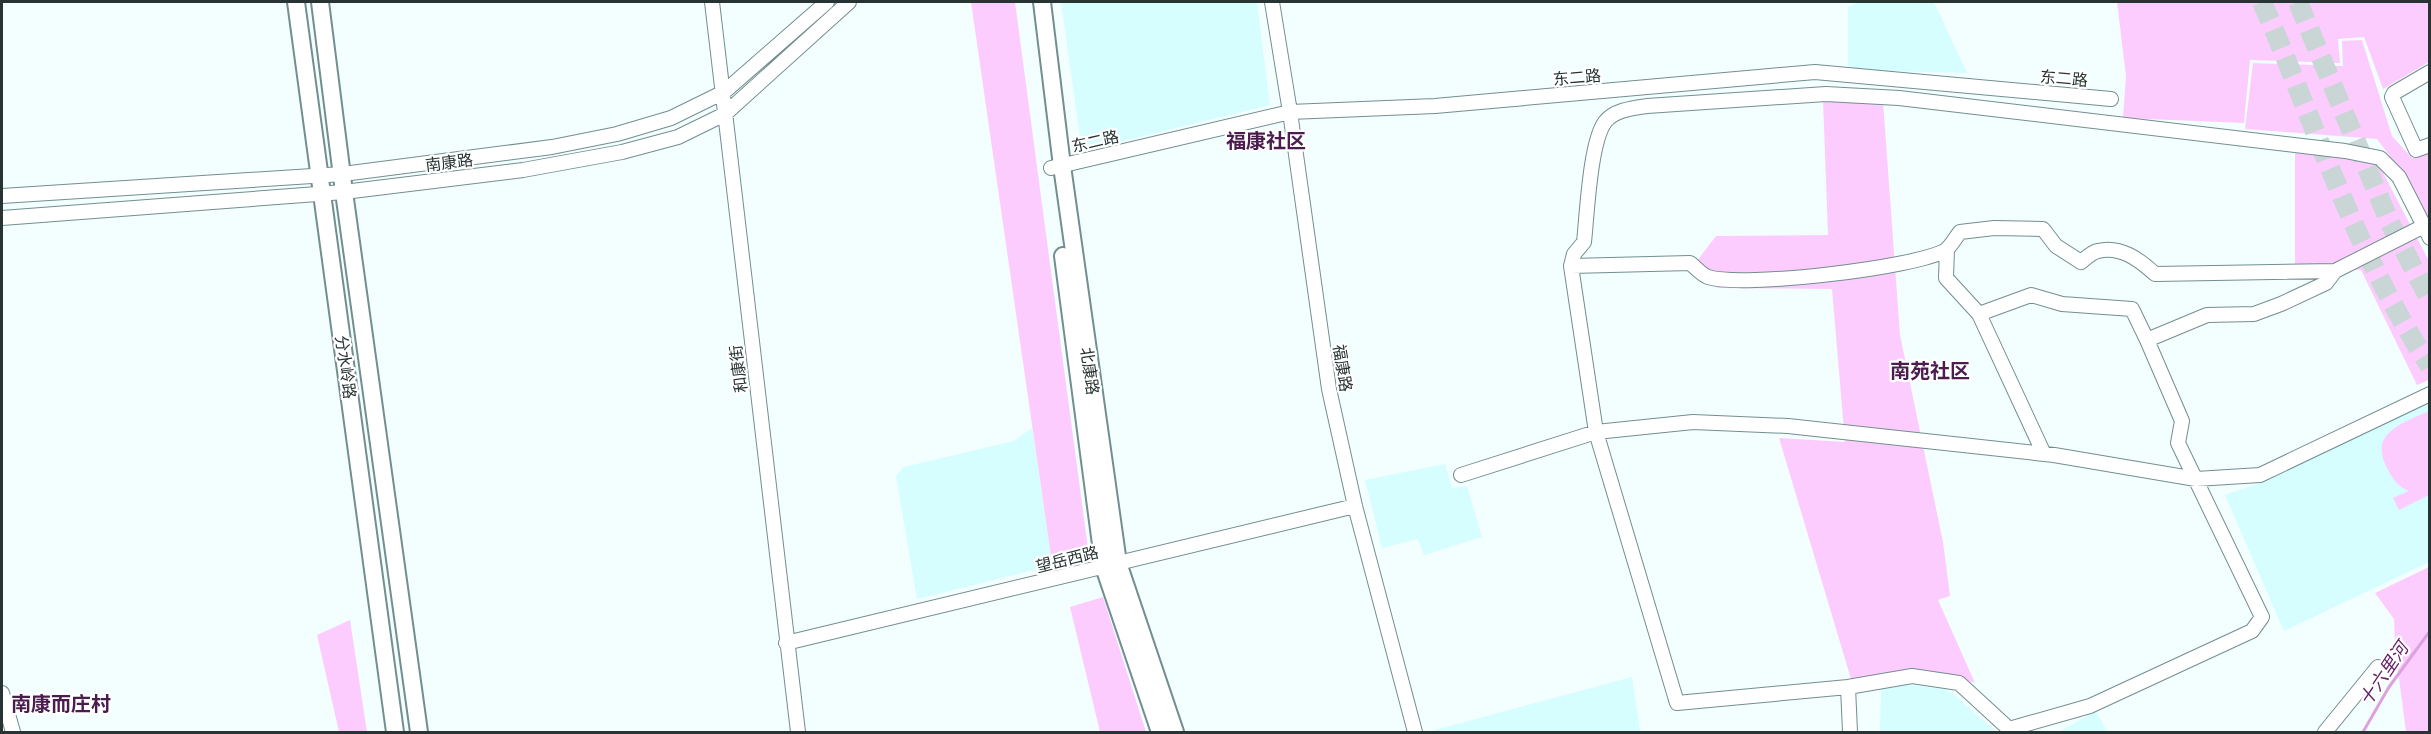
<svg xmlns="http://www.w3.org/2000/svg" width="2431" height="734" font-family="Georgia,'Noto Sans SC',serif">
<rect width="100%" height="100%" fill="#f3feff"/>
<path fill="#d6fdff" d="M1061 2H1257L1270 105 1082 151Z
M1859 2H1934L1967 73 1848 70V7Z
M2429 402V562L2284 631 2225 495 2257 484Z
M1032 428 1052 563 1046 567 917 599 896 476 904 467 1014 441Z
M1445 464 1452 488 1467 486 1482 537 1424 555 1418 539 1382 548 1365 480Z
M1632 677 1640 732H1428Z
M1909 685 1944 689 1953 694 1996 732H1880L1881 689Z
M2096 711 2107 732H2059Z"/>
<path fill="#fdccff" d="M971 2H1015L1089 556 1052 563Z
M2117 2H2429V62L2383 89 2364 37 2338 39 2340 63 2250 60 2244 123 2123 118 2126 76Z
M2362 40 2392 136 2412 158 2429 150V222L2400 170 2377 139 2245 129 2253 63 2343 66 2342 41Z
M1823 100 1883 101 1900 335 1943 542 1950 596 1938 600 1975 683C1924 667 1903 671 1851 679L1779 438 1845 442 1832 289 1718 288 1690 270 1716 236 1828 235Z
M2295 150 2377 161 2429 261V380L2417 385 2361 270 2295 268Z
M2429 411V495L2399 510 2393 498 2409 491C2398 487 2393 479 2387 468 2368 432 2404 423 2429 411Z
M2429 567V732H2406L2395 647 2394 619 2375 593Z
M1103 597 1146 732H1100L1070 607Z
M350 620 367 732H339L317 635Z"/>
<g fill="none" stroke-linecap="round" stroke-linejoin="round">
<path stroke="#dca2de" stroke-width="3" d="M2363 732 2389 687 2430 631"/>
<path stroke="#cad5d6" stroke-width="20" stroke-dasharray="20 10" stroke-linecap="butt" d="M2262 2C2315 123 2356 255 2430 366
M2298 2 2389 221 2430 300"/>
<defs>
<path id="minor" d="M712 2 798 732
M1272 2 1290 112 1329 389 1355 506 1415 732
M2430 72 2394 93 2392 97 2416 150 2430 145
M1051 168 1290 112 1435 106 1815 72 2111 99
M2 196 343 174 552 147 617 134 671 118 724 92 827 2
M2 218 344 192 523 170 622 152 678 137 725 114 849 2
M1947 249 1946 278 1979 314 2031 295 2062 304 2132 309 2147 340 2207 315 2254 314 2281 304 2326 283 2335 271
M1571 266 1574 254 1584 242C1587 215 1590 142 1605 122 1614 110 1633 108 1647 106L1826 94 1899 98 2345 151 2380 158 2399 177 2424 226
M1979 314 2044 454
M1461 475 1596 432 1571 266 1690 263C1695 267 1702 275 1708 277 1742 288 1916 268 1946 250 1951 246 1956 237 1960 232L1994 228 2043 229 2056 246 2081 262C2086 258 2092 252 2098 251 2120 245 2140 260 2155 274L2335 271 2424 226 2430 238
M786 643 1355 506
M1848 687 1912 676 1959 683 2009 729 2090 706 2252 631 2262 617 2178 443 2182 421 2147 340
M2 693 13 732
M1850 732 1848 687 1677 703 1596 432 1693 422 1788 426 2054 455 2196 479 2260 475 2430 394
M2325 732 2378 667"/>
<path id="major" d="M296 2 395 732
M320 2 344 192 419 732
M1042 2 1062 166 1118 563 1175 732
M1063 256 1104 567 1160 732"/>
</defs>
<use href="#minor" stroke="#738e8f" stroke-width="16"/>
<use href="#major" stroke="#738e8f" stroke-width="20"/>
<use href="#minor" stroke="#fff" stroke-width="14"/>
<use href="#major" stroke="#fff" stroke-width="16"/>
</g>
<g text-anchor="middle" stroke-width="4.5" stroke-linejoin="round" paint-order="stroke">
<g font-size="16" fill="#283333" stroke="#fff">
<text transform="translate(1577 77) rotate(-5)" y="6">东二路</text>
<text transform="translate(2064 78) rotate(5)" y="6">东二路</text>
<text transform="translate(1095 141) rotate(-13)" y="6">东二路</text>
<text transform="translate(449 162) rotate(-7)" y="6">南康路</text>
<text transform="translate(346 367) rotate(82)" y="6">分水岭路</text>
<text transform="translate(1343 368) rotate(81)" y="6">福康路</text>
<text transform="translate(738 369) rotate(-97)" y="6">和康街</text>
<text transform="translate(1090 371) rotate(82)" y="6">北康路</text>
<text transform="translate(1067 559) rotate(-14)" y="6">望岳西路</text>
</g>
<g font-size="18" font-style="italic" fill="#652169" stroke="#fff">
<text transform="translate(2384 674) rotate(-56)" y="6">十六里河</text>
</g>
<g font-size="20" font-weight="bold" fill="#4b1d4e" stroke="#fff">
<text x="1266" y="148">福康社区</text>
<text x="1930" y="378">南苑社区</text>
<text x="61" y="711">南康而庄村</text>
</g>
</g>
<rect width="2431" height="734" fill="none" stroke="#283333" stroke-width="6"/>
</svg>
